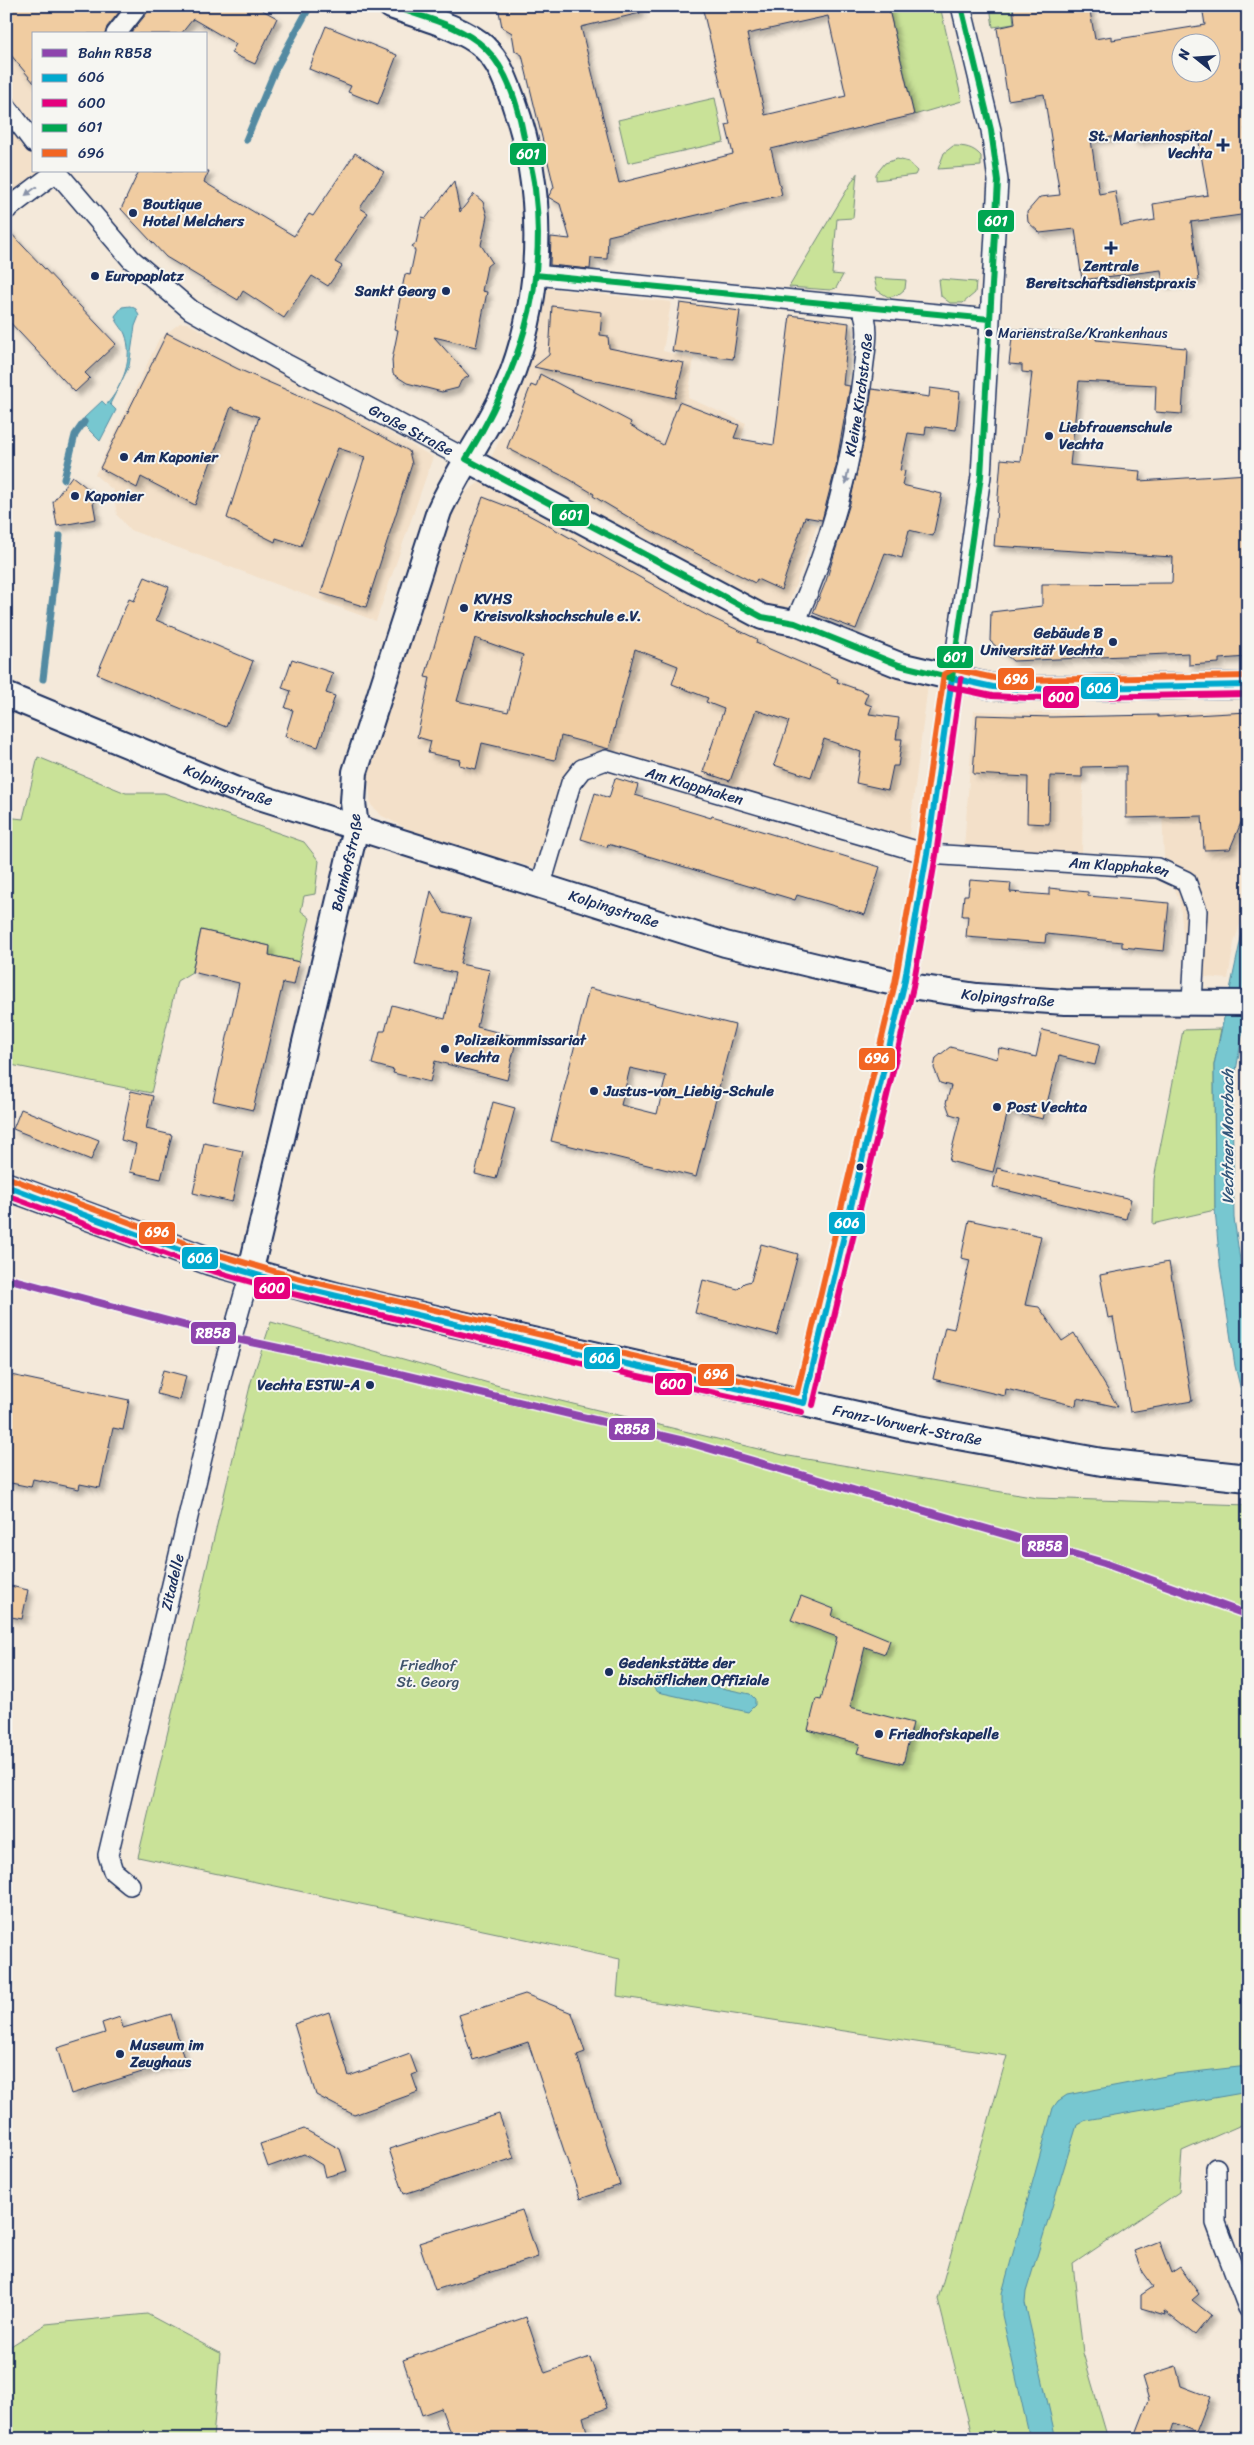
<svg xmlns="http://www.w3.org/2000/svg" width="1254" height="2445" font-family="Sriracha,sans-serif">
<defs>
<filter id="shadow"><feDropShadow dx="4.5" dy="4.5" stdDeviation="2.5" flood-color="#0004"/></filter>
</defs>
<rect width="100%" height="100%" fill="#f4e9da"/>
<filter id="ink" filterUnits="userSpaceOnUse"><feTurbulence type="fractalNoise" baseFrequency=".02" numOctaves="2"/><feDisplacementMap in="SourceGraphic" scale="10" xChannelSelector="R" yChannelSelector="G"/><feConvolveMatrix kernelMatrix="1 2 1 2 8 2 1 2 1" color-interpolation-filters="sRGB"/></filter>
<g filter="url(#ink)">
<path fill="#f3e0c9" d="M6 6H130L109 34H34V117L20 132 34 152V171H42L6 203Z
M545 288 671 302 663 351 694 359 688 398 746 423 724 489 817 525 779 631 928 685 908 841 606 754 572 769 537 868 428 839 382 816 371 805 368 774 451 517 464 493 480 482 520 395 539 330Z
M180 323H187L282 373 433 457 376 621 130 530 117 515 113 490 95 475 159 339Z
M1248 709V899L1234 943 1228 979 1184 975 1186 966 1180 903 1164 859 1158 713Z
M974 711 1084 714 1082 855 964 849Z"/>
<path fill="#c9e298" stroke="#72887b" d="M888 6H940L962 101 914 115Z
M990 6H1012L1014 24 993 27Z
M715 98 724 142 628 163 618 120Z
M953 146C965 146 973 147 981 156V166L938 169 944 153Z
M897 159 909 162 917 171 915 175 876 180V174L885 163Z
M857 173 853 218 837 219 832 274 843 275 836 288 830 290 789 287Z
M874 278 906 280 905 289 898 295 888 297 877 290Z
M939 279 976 282 975 293 963 303H950L941 296Z
M38 757 126 793H164L304 842 319 861 315 894 304 896 301 911 310 918 299 962 269 955 270 946 201 930 192 972 177 981 151 1093 6 1064V817L23 819Z
M1221 1029 1214 1065 1215 1210 1153 1224 1154 1179 1183 1030Z
M271 1322 503 1387 783 1455 1037 1498 1248 1505V2122L1182 2151 1179 2192 1073 2264 1083 2353 1108 2439H973L938 2299 1007 2056 617 1996 620 1959 138 1857 251 1382Z
M147 2314 220 2353 213 2439H6V2349L46 2324Z"/>
<path fill="#77c7d0" stroke="#528aa2" d="M130 306 136 309 139 316 135 326 129 366 110 404 116 410 100 441 85 426 87 422 84 418 102 401 106 405C123 387 134 357 125 334 122 327 117 324 115 316L122 307Z
M1248 905V1001L1232 1094 1234 1218 1248 1316V1419L1235 1366 1220 1266 1215 1210 1214 1065Z
M660 1675 750 1694 755 1699V1705L748 1712 658 1692C650 1686 651 1678 660 1675Z
M1248 2066V2092L1086 2120 1077 2125 1026 2292 1025 2303 1056 2439H1030L1002 2315V2293L1053 2108 1058 2101 1067 2095 1176 2074Z"/>
<g fill="none" stroke-linecap="round" stroke-linejoin="round">
<path stroke="#528aa2" stroke-width="7" d="M246 140 276 68 310 6
M64 479 75 435 84 422
M43 679 60 536"/>
</g>
<path fill="#f0cca1" stroke="#1b2f5e" fill-rule="evenodd" filter="url(#shadow)" d="M6 6H124L107 27 105 34H34V83L6 49Z
M149 6H255L277 18 255 64 231 53 236 44 193 19 181 34H130L147 13Z
M498 6H639L640 13 581 27 619 183 733 154 726 125 730 124 702 6H888L914 115 771 149 782 195 608 236 607 259 591 258 590 269 550 265 551 237 570 239 560 204 548 197 554 187 522 55 515 51 512 33 502 27ZM828 16 846 96 765 115 747 34Z
M1013 6H1089L1095 39 1112 36V40L1205 25 1202 6H1248V128H1245L1248 150V214L1191 222 1199 280 1163 284 1161 270 1082 280 1075 229 1040 233 1028 222 1027 212 1040 197 1060 195 1044 94 1008 100 997 28 1015 24ZM1182 42H1212V72H1182ZM1197 131 1208 195 1153 204 1155 220 1121 226 1115 191 1099 194 1091 140 1132 134 1133 141Z
M326 26 397 55 378 104 348 92 351 86 309 69Z
M355 153 384 172 360 208 368 213 335 262 342 266 328 286 312 276 284 318 243 291 238 300 166 257 121 209 139 171H209L204 182 294 236 309 214 313 216Z
M454 182 460 212 474 194 483 202 487 216 481 245 492 262 487 266 482 291 487 292 476 347 434 337 469 376 461 381 458 388 442 392 407 383 393 374 392 360 398 330 394 329 405 274 410 275 415 251 412 246 416 243 422 217 426 218Z
M6 228 116 344 85 373 90 378 75 392 6 318Z
M680 303 740 311 733 359 672 351Z
M552 306 602 312 600 335 608 336 609 348 684 363 675 398 534 367 549 355Z
M790 315 849 323 843 385 850 386 836 466 822 520 805 517 781 590 757 579 755 583 652 531 593 496 594 494 569 479 507 448 531 385 536 387 540 374 631 422 630 425 663 445 679 402 739 425 734 438 774 445Z
M1013 329 1096 335V340L1186 348 1182 414 1155 412 1156 385 1079 381 1070 465 1140 471 1139 481 1248 474V657L1219 659V663L1189 665V653L1013 661 990 641 991 612 1042 606V584L1172 583 1173 557 994 546 1001 459 1021 461 1032 373 1022 372V365L1009 364Z
M167 333 238 369 333 410 409 451 412 464 366 607 321 593 365 457 338 448 301 546 276 538 275 542 227 518 259 417 231 407 195 505 141 477 137 488 100 468Z
M930 388 960 392 956 430 926 426 925 435 908 433 900 470 905 471 902 485 942 494 933 536 909 530 902 558 885 553 856 629 813 613 826 581 850 503 864 439 872 389 929 397Z
M72 476 91 491 96 519 57 526 53 502Z
M483 497 527 514 558 531 708 616 757 639 756 643 838 679 837 682 868 693 864 703 872 706 869 714 899 718 896 739H902L898 766H893L888 790 856 783 861 752 824 739 811 777 774 765 789 721 756 710 730 781 703 772 724 709 706 702 708 698 672 684 678 666 635 649 609 749 561 736 555 760 482 743 476 769 459 765 460 760 428 753 431 741 417 737 430 678 425 677 459 562ZM475 638 523 655 508 712 457 701Z
M145 577 169 587 156 620 253 661 226 727 97 674 129 599 134 601Z
M292 659 333 673 326 693 335 696 318 747 285 736 293 710 285 708 291 691 282 688Z
M1248 712V806L1230 849 1204 850 1202 816 1126 818V766L1082 767V777L1050 776 1049 824 1027 823 1028 777 973 774 977 715 1052 717 1158 715V717Z
M615 778 638 785 635 795 711 818 712 816 880 867 865 915 797 895 795 900 608 844 607 847 581 839 595 793 609 798Z
M970 880 1011 883 1010 892 1049 895V888L1088 892V896L1169 903 1164 951 1122 947V942L1046 934 1045 943 966 937 968 916H962L964 895H968Z
M431 891 444 913 471 919 460 964 490 970 477 1027 517 1037 507 1080 435 1061 430 1082 393 1073 394 1070 372 1064 380 1031H385L392 1005 445 1019 455 973 415 964Z
M201 930 270 946 269 955 299 962 294 985 283 983 253 1110 213 1101 239 983 192 972Z
M589 988 735 1025 696 1177 551 1141ZM630 1068 666 1076 657 1114 621 1105Z
M1042 1030 1100 1044 1095 1065 1059 1056 1043 1119 1008 1111 993 1172 949 1161 960 1117 950 1114 946 1103 951 1086 940 1083 934 1068 936 1058 950 1047 997 1059 999 1048 1036 1057Z
M131 1091 153 1096 146 1129 172 1135 161 1179 130 1172 136 1144 121 1140Z
M493 1102 515 1108 496 1179 475 1174Z
M21 1109 99 1140 91 1160 13 1129Z
M204 1143 243 1151 232 1202 193 1193Z
M997 1168 1131 1199 1126 1219 993 1187Z
M969 1220 1041 1236 1025 1305 1039 1307 1062 1341 1074 1333 1118 1407 1077 1398 1076 1406 1006 1389 1005 1396 933 1379 945 1327 954 1329 970 1260 961 1258Z
M761 1244 798 1254 777 1335 695 1313 703 1280 738 1289 744 1283 751 1281Z
M1169 1262 1192 1401 1130 1412 1113 1317 1108 1318 1100 1275Z
M163 1370 186 1376 180 1400 157 1394Z
M6 1374 129 1400 123 1430 113 1428 100 1488 80 1484 79 1489 33 1479 31 1487 6 1482Z
M6 1585 28 1590 22 1619 6 1616Z
M801 1596 834 1609 832 1616 890 1640 885 1654 865 1647 850 1707 913 1723 903 1764 857 1753 860 1744 808 1730 816 1699 821 1700 837 1637 791 1620Z
M525 1994 572 2013 585 2052 577 2055 620 2185 580 2199 528 2042 473 2060 459 2015Z
M329 2012 349 2076 410 2054 417 2073 412 2075 418 2092 354 2115 316 2095 294 2024Z
M171 2014 184 2059 71 2094 57 2048 105 2033 102 2023 120 2017 123 2028Z
M499 2114 514 2158 404 2194 389 2149Z
M304 2129 340 2149 347 2171 325 2177 322 2165 304 2154 268 2167 260 2144Z
M522 2210 538 2257 435 2290 419 2243Z
M1159 2241 1171 2273 1180 2267 1199 2294 1192 2300 1211 2315 1195 2335 1164 2311 1165 2315 1141 2308V2295L1153 2287 1142 2272 1134 2251Z
M526 2317 545 2373 590 2357 607 2408 583 2417 589 2439H452L441 2408 422 2415 403 2360Z
M1176 2366 1181 2386 1210 2397 1196 2432 1174 2423 1169 2439H1134L1149 2400 1142 2377Z"/>
<g fill="none" stroke-linecap="round" stroke-linejoin="round">
<defs>
<g id="minor">
<path d="M116 34 138 6"/>
<path d="M6 106 34 143"/>
<path id="s1" d="M56 171 131 259 191 310 288 365 466 459"/>
<path d="M6 210 56 172"/>
<path d="M535 275 989 319"/>
<path id="s2" d="M795 623C832 540 853 462 863 371 865 349 871 329 862 308"/>
<path id="s3" d="M541 884 571 783 582 769 606 760 927 854 1158 868 1186 881 1197 911 1192 1002"/>
<path d="M804 1403 904 985 927 854 981 476 998 181 991 130 961 6"/>
<path id="s4" d="M130 1885 113 1871 108 1855 223 1369 250 1273"/>
<path d="M1216 2168V2223L1248 2308"/>
</g>
<g id="tertiary">
<path d="M466 459 762 617 795 623 899 665 993 687 1028 689 1248 685"/>
<path id="s5" d="M6 695 234 789 725 944 829 969 904 985 977 996 1065 1002 1248 1003"/>
<path id="s6" d="M250 1273 356 828 353 802 355 772 439 511C461 463 495 421 513 371 544 286 544 188 514 103 506 82 501 64 484 47 464 28 418 16 391 6"/>
</g>
<g id="secondary">
<path id="s7" d="M6 1186 209 1261 343 1298 914 1428 1102 1462 1248 1478"/>
</g>
</defs>
<use href="#minor" stroke="#1b2f5e" stroke-width="22"/>
<use href="#tertiary" stroke="#1b2f5e" stroke-width="28"/>
<use href="#secondary" stroke="#1b2f5e" stroke-width="30"/>
<use href="#minor" stroke="#f6f6f2" stroke-width="19"/>
<use href="#tertiary" stroke="#f6f6f2" stroke-width="24"/>
<use href="#secondary" stroke="#f6f6f2" stroke-width="26"/>
<defs>
<path id="bus-1" d="M952 678 993 687 1028 689 1248 685
M6 1186 209 1261 295 1286 604 1359 804 1403
M804 1403 904 985 927 854 952 678"/>
<path id="bus-2" d="M950 687 992 696 1028 698 1248 694
M6 1195 206 1269 293 1294 602 1368 802 1412
M813 1405 913 987 936 855 961 679"/>
<path id="bus-3" d="M392 6C422 17 461 25 485 48 508 70 518 106 524 137 528 154 533 171 535 189 548 290 517 375 466 459L762 617 795 623 899 665 952 678 981 476 998 181 991 130 961 6
M535 275 989 319"/>
<path id="bus-4" d="M9 1178 212 1253 297 1278 606 1350 797 1393 895 983 918 853 944 674 953 669 994 678 1028 680 1248 676"/>
</defs>
<use href="#bus-1" stroke="#f6f6f2" stroke-width="10"/>
<use href="#bus-2" stroke="#f6f6f2" stroke-width="10"/>
<use href="#bus-3" stroke="#f6f6f2" stroke-width="10"/>
<use href="#bus-4" stroke="#f6f6f2" stroke-width="10"/>
<use href="#bus-1" stroke="#00a9ce" stroke-width="6"/>
<use href="#bus-2" stroke="#e5007d" stroke-width="6"/>
<use href="#bus-3" stroke="#00a651" stroke-width="6"/>
<use href="#bus-4" stroke="#f26522" stroke-width="6"/>
<defs>
<path id="rail-1" d="M6 1278 232 1338 387 1371 684 1441 1104 1563 1248 1615"/>
</defs>
<use href="#rail-1" stroke="#f6f6f2" stroke-width="11"/>
<use href="#rail-1" stroke="#8e44ad" stroke-width="8"/>
</g>
<defs><path id="oneway-solid" d="M-6-.8H1V-3.2L6.5 0L1 3.2V.8H-6Z" transform="scale(1.25)"/></defs>
<g fill="#8892a8">
<use href="#oneway-solid" transform="translate(31 191) rotate(143)"/>
<use href="#oneway-solid" transform="translate(847 477) rotate(100)"/>
</g>
</g>
<g fill="#1b2f5e" stroke="#f6f6f2" stroke-width="2">
<path d="M1220.5 137.5h5v5h5v5h-5v5h-5v-5h-5v-5h5z"/>
<circle cx="133" cy="213" r="5"/>
<path d="M1108.5 240.5h5v5h5v5h-5v5h-5v-5h-5v-5h5z"/>
<circle cx="95" cy="276" r="5"/>
<circle cx="446" cy="291" r="5"/>
<circle cx="989" cy="333" r="4.5"/>
<circle cx="1049" cy="436" r="5"/>
<circle cx="124" cy="457" r="5"/>
<circle cx="75" cy="496" r="5"/>
<circle cx="464" cy="608" r="5"/>
<circle cx="1113" cy="642" r="5"/>
<circle cx="445" cy="1049" r="5"/>
<circle cx="594" cy="1091" r="5"/>
<circle cx="997" cy="1107" r="5"/>
<circle cx="860" cy="1167" r="4.5"/>
<circle cx="370" cy="1385" r="5"/>
<circle cx="609" cy="1672" r="5"/>
<circle cx="879" cy="1734" r="5"/>
<circle cx="120" cy="2054" r="5"/>
</g>
<g text-anchor="middle" stroke-width="4" stroke-linejoin="round" paint-order="stroke">
<g font-size="14" fill="#1b2f5e" stroke="#f6f6f2" text-anchor="start">
<text x="998" y="338">Marienstraße/Krankenhaus</text>
</g>
<g font-size="15" font-weight="bold" fill="#1b2f5e" stroke="#f6f6f2" text-anchor="start">
<text x="1212" y="141" text-anchor="end">St. Marienhospital<tspan x="1212" dy="17">Vechta</tspan></text>
<text x="143" y="209">Boutique<tspan x="143" dy="17">Hotel Melchers</tspan></text>
<text x="1111" y="271" text-anchor="middle">Zentrale<tspan x="1111" dy="17">Bereitschaftsdienstpraxis</tspan></text>
<text x="105" y="281">Europaplatz</text>
<text x="436" y="296" text-anchor="end">Sankt Georg</text>
<text x="1059" y="432">Liebfrauenschule<tspan x="1059" dy="17">Vechta</tspan></text>
<text x="134" y="462">Am Kaponier</text>
<text x="85" y="501">Kaponier</text>
<text x="474" y="604">KVHS<tspan x="474" dy="17">Kreisvolkshochschule e.V.</tspan></text>
<text x="1103" y="638" text-anchor="end">Gebäude B<tspan x="1103" dy="17">Universität Vechta</tspan></text>
<text x="455" y="1045">Polizeikommissariat<tspan x="455" dy="17">Vechta</tspan></text>
<text x="604" y="1096">Justus-von_Liebig-Schule</text>
<text x="1007" y="1112">Post Vechta</text>
<text x="360" y="1390" text-anchor="end">Vechta ESTW-A</text>
<text x="619" y="1668">Gedenkstätte der<tspan x="619" dy="17">bischöflichen Offiziale</tspan></text>
<text x="889" y="1739">Friedhofskapelle</text>
<text x="130" y="2050">Museum im<tspan x="130" dy="17">Zeughaus</tspan></text>
</g>
<g font-size="15" fill="#1b2f5e" stroke="#f6f6f2">
<text dy="5" stroke="none"><textPath href="#s2" startOffset="238">Kleine Kirchstraße</textPath></text>
<text dy="5" stroke="none"><textPath href="#s1" startOffset="445">Große Straße</textPath></text>
<text dy="5" stroke="none"><textPath href="#s5" startOffset="240">Kolpingstraße</textPath></text>
<text dy="5" stroke="none"><textPath href="#s3" startOffset="241">Am Klapphaken</textPath></text>
<text dy="5" stroke="none"><textPath href="#s6" startOffset="422">Bahnhofstraße</textPath></text>
<text dy="5" stroke="none"><textPath href="#s3" startOffset="676">Am Klapphaken</textPath></text>
<text dy="5" stroke="none"><textPath href="#s5" startOffset="645">Kolpingstraße</textPath></text>
<text dy="5" stroke="none"><textPath href="#s5" startOffset="1050">Kolpingstraße</textPath></text>
<text dy="5" stroke="none"><textPath href="#s7" startOffset="934">Franz-Vorwerk-Straße</textPath></text>
<text dy="5" stroke="none"><textPath href="#s4" startOffset="319">Zitadelle</textPath></text>
</g>
<g font-size="15" fill="#3e536a" stroke="#f6f6f2">
<text x="428" y="1670">Friedhof<tspan x="428" dy="17">St. Georg</tspan></text>
</g>
<g font-size="16" font-style="italic" fill="#32557a" stroke="#f6f6f2">
<text transform="translate(1227 1137) rotate(-90)" y="6">Vechtaer Moorbach</text>
</g>
</g>
<g stroke="#f6f6f2" stroke-width="2">
<rect x="509" y="142" width="38" height="24" rx="5" fill="#00a651"/>
<rect x="977" y="209" width="38" height="24" rx="5" fill="#00a651"/>
<rect x="551" y="503" width="39" height="24" rx="5" fill="#00a651"/>
<rect x="936" y="645" width="38" height="24" rx="5" fill="#00a651"/>
<rect x="997" y="667" width="38" height="24" rx="5" fill="#f26522"/>
<rect x="1080" y="676" width="39" height="24" rx="5" fill="#00a9ce"/>
<rect x="1042" y="685" width="38" height="24" rx="5" fill="#e5007d"/>
<rect x="858" y="1047" width="38" height="24" rx="5" fill="#f26522"/>
<rect x="828" y="1211" width="38" height="24" rx="5" fill="#00a9ce"/>
<rect x="138" y="1221" width="38" height="24" rx="5" fill="#f26522"/>
<rect x="181" y="1246" width="38" height="24" rx="5" fill="#00a9ce"/>
<rect x="253" y="1276" width="38" height="24" rx="5" fill="#e5007d"/>
<rect x="190" y="1321" width="47" height="24" rx="5" fill="#8e44ad"/>
<rect x="583" y="1346" width="38" height="24" rx="5" fill="#00a9ce"/>
<rect x="697" y="1363" width="38" height="24" rx="5" fill="#f26522"/>
<rect x="654" y="1372" width="39" height="24" rx="5" fill="#e5007d"/>
<rect x="608" y="1417" width="48" height="24" rx="5" fill="#8e44ad"/>
<rect x="1021" y="1534" width="48" height="24" rx="5" fill="#8e44ad"/>
</g>
<g font-size="14" text-anchor="middle" font-weight="bold" fill="#fff">
<text x="528" y="159">601</text>
<text x="996" y="226">601</text>
<text x="571" y="520">601</text>
<text x="955" y="662">601</text>
<text x="1016" y="684">696</text>
<text x="1099" y="693">606</text>
<text x="1061" y="702">600</text>
<text x="877" y="1063">696</text>
<text x="847" y="1228">606</text>
<text x="157" y="1237">696</text>
<text x="200" y="1263">606</text>
<text x="272" y="1293">600</text>
<text x="213" y="1338">RB58</text>
<text x="602" y="1363">606</text>
<text x="716" y="1379">696</text>
<text x="673" y="1389">600</text>
<text x="632" y="1434">RB58</text>
<text x="1045" y="1551">RB58</text>
</g>
<rect width="1254" height="2445" fill="none" stroke="#f6f6f2" stroke-width="25"/>
<rect x="12" y="12" width="1229" height="2420" fill="none" stroke="#1b2f5e" stroke-width="2" filter="url(#ink)"/>
<rect x="32" y="32" width="175" height="140" fill="#f6f6f2" stroke="#9ea6b7"/>
<rect x="42" y="49" width="25" height="8" fill="#8e44ad" stroke="#9ea6b7"/>
<text x="78" y="58" font-size="15" fill="#1b2f5e">Bahn RB58</text>
<rect x="42" y="74" width="25" height="8" fill="#00a9ce" stroke="#9ea6b7"/>
<text x="78" y="82" font-size="15" fill="#1b2f5e">606</text>
<rect x="42" y="99" width="25" height="8" fill="#e5007d" stroke="#9ea6b7"/>
<text x="78" y="108" font-size="15" fill="#1b2f5e">600</text>
<rect x="42" y="124" width="25" height="8" fill="#00a651" stroke="#9ea6b7"/>
<text x="78" y="132" font-size="15" fill="#1b2f5e">601</text>
<rect x="42" y="149" width="25" height="8" fill="#f26522" stroke="#9ea6b7"/>
<text x="78" y="158" font-size="15" fill="#1b2f5e">696</text>
<g transform="translate(1196 58) rotate(287)"><circle r="24" fill="#f6f6f2" stroke="#9ea6b7"/>
<path d="M0-4L9 19L0 12L-9 19Z" fill="#1b2f5e"/>
<text y="-8" font-size="14" font-weight="bold" text-anchor="middle" fill="#1b2f5e">N</text>
</g>
</svg>
